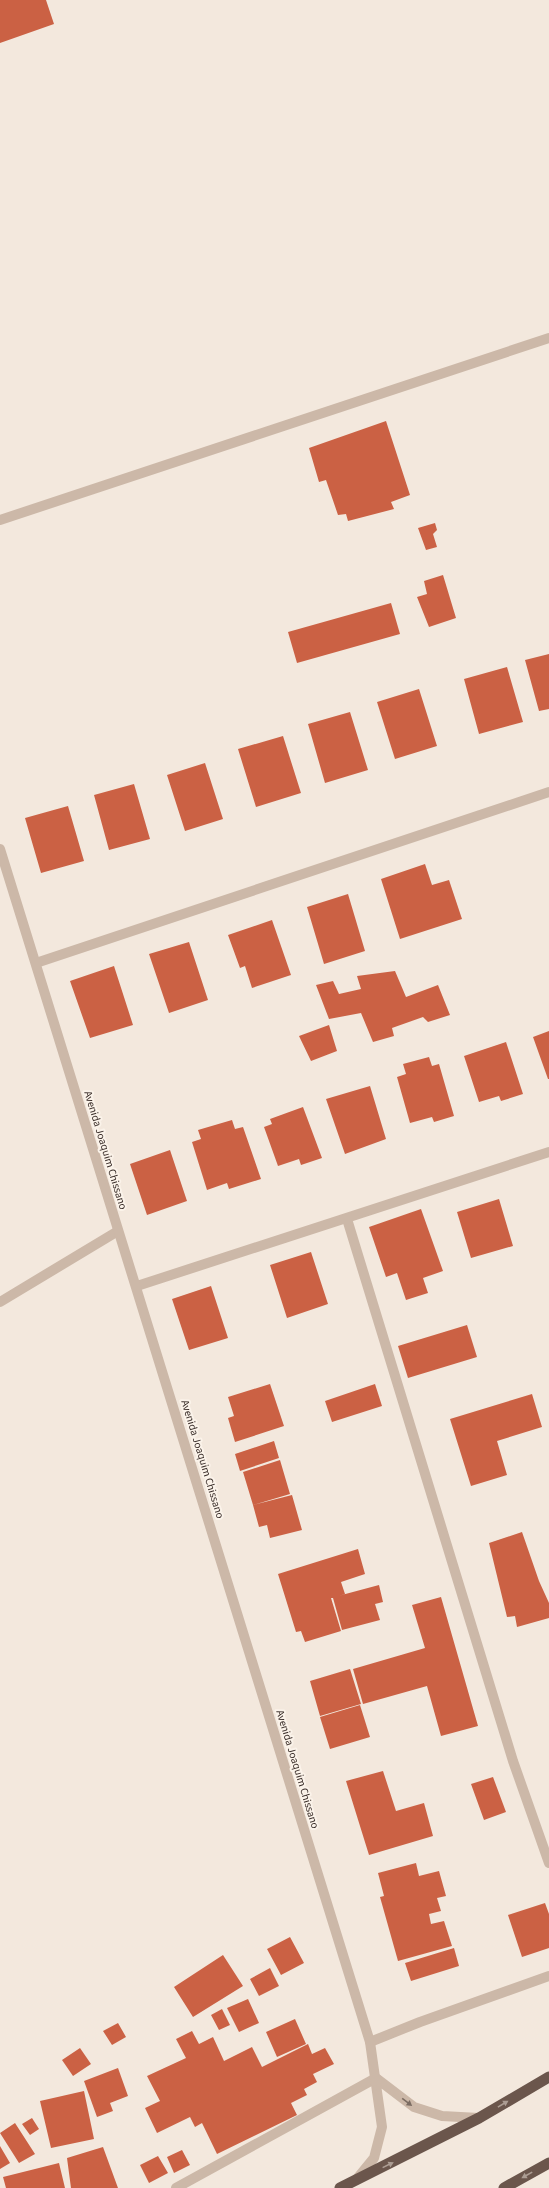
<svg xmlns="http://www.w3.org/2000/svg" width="549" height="2188" font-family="'Source Sans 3',sans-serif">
<rect width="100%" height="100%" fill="#f3e8dd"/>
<path fill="#cb6144" d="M0 0H46L54 24 0 43Z
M386 421 410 495 391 502 394 509 348 521 346 514 338 515 326 480 319 482 309 448Z
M435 523 437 530 433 534 437 547 426 550 418 528Z
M443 575 456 618 429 627 417 597 427 594 424 581Z
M391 603 400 634 297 663 288 632Z
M549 654V709L539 711 525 660Z
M507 667 523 722 479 734 464 679Z
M419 689 437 746 395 759 377 702Z
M350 712 368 770 325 783 308 724Z
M283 736 301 793 256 807 238 749Z
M205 763 223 819 185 831 167 775Z
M134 784 150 839 109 850 94 795Z
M68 806 84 861 41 873 25 818Z
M425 864 432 885 449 880 462 919 400 939 381 879Z
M348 894 365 951 324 964 307 907Z
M272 920 291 975 252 988 245 966 240 968 228 935Z
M189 942 208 1000 169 1013 149 954Z
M114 966 133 1025 90 1038 70 981Z
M395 971 406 997 438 985 450 1015 428 1022 423 1017 392 1028 394 1036 373 1042 361 1013 329 1019 316 985 333 981 339 994 361 989 357 976Z
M329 1025 337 1051 311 1061 299 1036Z
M549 1031V1079H548L533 1037Z
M506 1042 523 1094 501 1101 499 1096 479 1102 464 1056Z
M429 1057 432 1066 439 1064 454 1116 434 1122 432 1117 410 1123 397 1077 406 1074 403 1064Z
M370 1086 386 1139 345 1154 326 1099Z
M303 1107 322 1158 301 1165 299 1159 278 1166 264 1127 272 1124 270 1119Z
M232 1120 235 1129 243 1127 261 1179 229 1189 227 1183 207 1190 192 1142 201 1139 198 1130Z
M170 1150 187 1201 147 1215 130 1164Z
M499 1199 513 1246 471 1258 457 1212Z
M421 1209 443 1271 423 1278 428 1293 406 1300 397 1273 386 1277 369 1227Z
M311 1252 328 1304 287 1318 270 1265Z
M211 1286 228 1338 189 1350 172 1299Z
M467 1325 477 1357 408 1378 398 1346Z
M270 1384 284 1426 235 1442 228 1418 234 1416 228 1397Z
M375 1384 382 1406 332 1422 325 1401Z
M532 1394 542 1427 497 1441 507 1475 471 1486 450 1419Z
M274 1441 279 1458 240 1471 235 1454Z
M280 1460 290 1494 253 1505 243 1472Z
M292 1495 302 1530 270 1538 267 1525 259 1527 253 1505Z
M522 1532 539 1581 549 1603V1618L517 1627 515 1616 507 1617 489 1543Z
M358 1549 365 1574 341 1582 345 1594 338 1596 379 1585 383 1602 375 1604 380 1620 342 1630 333 1598H331L341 1631 305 1642 301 1631 296 1632 278 1574Z
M441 1597 478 1726 441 1736 427 1686 363 1704 353 1669 425 1648 412 1605Z
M350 1669 361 1704 320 1716 310 1681Z
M360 1705 370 1737 330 1749 320 1717Z
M383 1771 396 1811 424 1803 433 1836 369 1855 346 1781Z
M493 1777 506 1812 484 1820 471 1784Z
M416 1863 419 1876 439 1871 446 1896 437 1898 441 1911 429 1914 431 1924 444 1921 452 1946 398 1961 380 1897 384 1896 378 1873Z
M545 1903 549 1914V1948L522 1957 508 1915Z
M290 1937 304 1963 281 1975 267 1949Z
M454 1948 459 1966 411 1981 405 1963Z
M223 1955 243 1986 193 2017 174 1987Z
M270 1968 279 1986 259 1996 250 1979Z
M248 1999 259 2023 239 2032 227 2008Z
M222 2009 230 2025 219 2030 211 2015Z
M295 2019 306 2044 277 2057 266 2032Z
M118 2023 126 2037 112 2045 103 2031Z
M192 2031 199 2044 213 2037 224 2061 252 2047 262 2067 308 2044 312 2054 325 2048 334 2064 313 2074 317 2082 304 2089 307 2095 291 2103 297 2115 217 2154 202 2123 195 2127 190 2117 157 2133 145 2108 160 2101 147 2076 186 2058 176 2039Z
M80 2048 91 2064 73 2076 62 2060Z
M118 2068 128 2096 110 2103 113 2111 97 2117 84 2081Z
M84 2091 94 2139 51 2148 40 2101Z
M32 2118 39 2129 30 2135 22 2124Z
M15 2123 35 2154 19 2163 0 2133Z
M0 2146 10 2163 0 2169Z
M103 2147 118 2188H71L67 2158Z
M182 2150 190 2165 174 2173 167 2157Z
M158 2156 168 2173 149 2183 140 2165Z
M59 2163 65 2188H6L3 2177Z"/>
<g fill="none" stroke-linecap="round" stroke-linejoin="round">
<path stroke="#ccb8a8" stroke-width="10" d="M0 520 549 338
M36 963 549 792
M347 1219 513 1761 549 1863
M137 1286 549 1152
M0 1302 118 1231
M370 2042 420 2022 549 1976
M176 2188 376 2078"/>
<path stroke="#ccb8a8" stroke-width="10" d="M0 849 370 2042 382 2127 374 2158 356 2180
M376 2078 414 2107 442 2116 479 2118"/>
<path stroke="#6b564c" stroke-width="11" d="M340 2188 479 2118 549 2077
M504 2188 549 2163"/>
</g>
<defs><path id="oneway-solid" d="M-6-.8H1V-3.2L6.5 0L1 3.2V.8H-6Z"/></defs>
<use fill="#7b6c62" href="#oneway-solid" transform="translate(407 2102) rotate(37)"/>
<g fill="#ac9d93">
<use href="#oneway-solid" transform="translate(503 2104) rotate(-31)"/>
<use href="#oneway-solid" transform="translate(388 2165) rotate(-26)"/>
<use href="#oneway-solid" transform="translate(527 2175) rotate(151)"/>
</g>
<g text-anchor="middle" stroke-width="4" stroke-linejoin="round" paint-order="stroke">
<g font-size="11" fill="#392d29" stroke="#fbf3ea">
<text transform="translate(106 1150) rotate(73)" y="4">Avenida Joaquim Chissano</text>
<text transform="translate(203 1459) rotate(73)" y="4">Avenida Joaquim Chissano</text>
<text transform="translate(298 1769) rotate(73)" y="4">Avenida Joaquim Chissano</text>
</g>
</g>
</svg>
